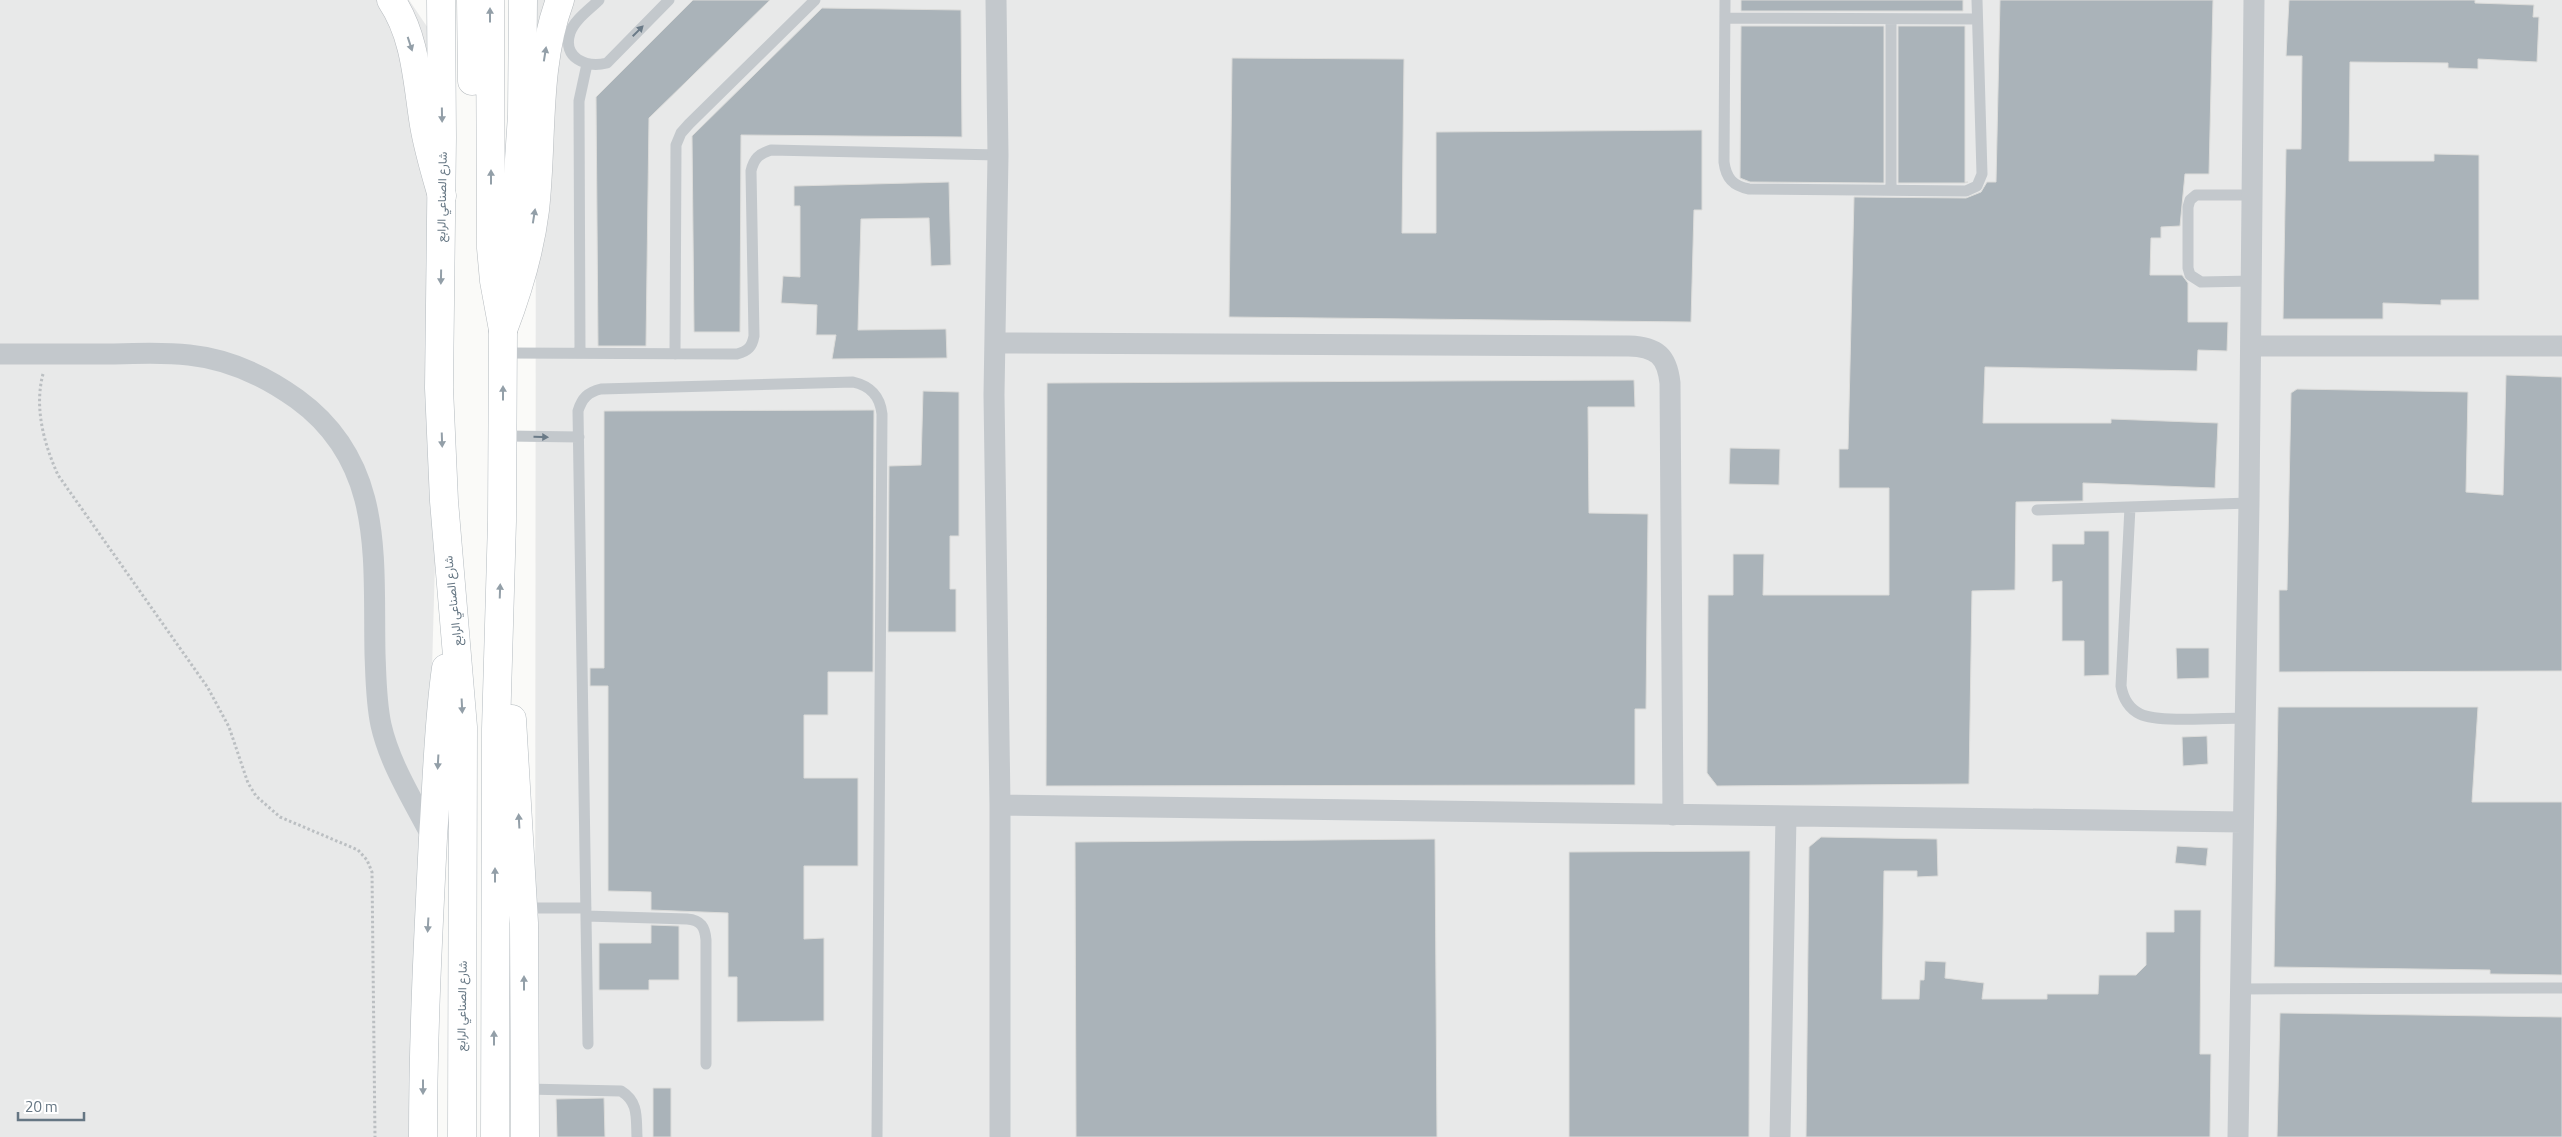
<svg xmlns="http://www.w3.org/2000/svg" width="2562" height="1137" font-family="'Titillium Web',Vazirmatn,sans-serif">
<rect width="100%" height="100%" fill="#fafaf8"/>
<path fill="#e8e9e9" d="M0 0H409L449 59 419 1137H0Z
M536 0H2562V1137H535Z"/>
<path fill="#aab3b9" stroke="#dcdcda" d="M693 0H770L649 118 646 346H598L596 97Z
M1741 0H1963V11H1741Z
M2000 0H2213L2209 174H2185L2180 226 2161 227V238H2151L2150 275H2182L2188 283V322H2228L2227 351 2198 350 2197 371 1985 367 1983 423H2111V419L2218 423 2215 488 2083 483V501L2016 502 2015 590 1972 591 1969 784 1717 786 1707 773 1708 595H1733V554H1764L1763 595H1889V488H1839V449H1848L1854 197 1966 198 1981 192 1987 182H1996Z
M2289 0H2475V3L2534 5 2533 17H2539L2537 62 2478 59V69L2448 68V63L2350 62 2349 161H2434V154L2479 155V300H2441V305L2383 303V319H2283L2286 149H2301L2302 56H2286Z
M822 8 961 10 962 137 741 135 740 332H694L692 136Z
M1741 26H1884V183L1750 182 1740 178Z
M1898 26H1965V182H1968L1964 183H1898Z
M1232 58 1404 59 1402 233H1436V132L1702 130V210H1694L1691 322 1229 317Z
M949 182 951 265 931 266 929 218 861 219 858 330 946 329 947 358 832 359 836 335H816L817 305 781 303 783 276 800 277V206H794V186Z
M2506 375 2562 377V671L2279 672V590H2287L2291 393 2297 389 2468 392 2466 492 2503 495Z
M1634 380 1635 407H1588L1589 513 1648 514 1646 709H1635V785L1046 786 1047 383Z
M923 391 959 392V536H950V589H956V632H888L889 466 921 465Z
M874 410 873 672H828V715H804V778H858V866H804V939L824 938V1021L737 1022V977H728V913L651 910V892L608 891V686H590V668H604V411Z
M1730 448 1780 449 1779 485 1729 484Z
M2084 531H2109V675L2084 676V641H2062V581L2052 582V544H2084Z
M2176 648H2209V678L2177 679Z
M2278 707H2478L2472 802H2562V975L2490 974V970L2274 967Z
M2207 736 2208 764 2183 766 2182 737Z
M1821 837 1937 839 1938 876 1917 877V871H1884L1882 999H1919L1920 980H1924L1925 961 1946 962 1945 978 1984 983 1982 999H2047V994H2098L2099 975H2136L2146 965V932H2174V910H2201L2200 1054H2211L2210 1137H1806L1809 847Z
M1435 839 1437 1137H1076L1075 842Z
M2177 846 2208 848 2206 866 2175 863Z
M1750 851 1749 1137H1569V852Z
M651 925 679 926V980H649V990H599V943H651Z
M2280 1013 2562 1017V1137H2277Z
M653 1088H671V1137H653Z
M604 1098 605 1137H557L556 1099Z"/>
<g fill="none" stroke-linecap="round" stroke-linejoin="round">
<defs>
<path id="secondary" d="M441 0 442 137 439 388 444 501 463 727 462 1137
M512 719 524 923 525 1137
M423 1137C423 1037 428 938 433 838 437 781 438 724 446 668
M495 1137 496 729 502 521 503 330 514 234 522 115 523 0"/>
<path id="primary" d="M391 0C416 37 417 82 424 125 428 149 435 172 442 196
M471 0 472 81
M490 0 491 248 494 281 503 330
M503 330C518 291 530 251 535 210 543 139 535 68 560 0"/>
</defs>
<use href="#secondary" stroke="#b3babf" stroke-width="29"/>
<use href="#primary" stroke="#b5babe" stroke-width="29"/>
<path stroke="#bbbfc2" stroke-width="3" stroke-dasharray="2.5 2.5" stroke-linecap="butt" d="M43 374C34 408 44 444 58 475L208 688 229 727 248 783 256 796 280 817 358 850 367 860 372 872 375 1137"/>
<path stroke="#c3c8cc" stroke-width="11" d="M599 0C590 9 574 20 570 33 562 58 586 68 607 63L669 0
M1725 0 1724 162C1726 178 1733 186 1749 189L1966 191 1977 186 1982 174 1977 0
M1725 18 1977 19
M1891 190V19
M2252 281 2201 282 2190 275 2188 268V207L2190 200 2196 195H2252
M503 353 737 354C748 351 752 347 754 336L751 171C754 158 759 154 771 150L998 155
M580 353 579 101 587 64
M675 354 676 145 681 133 689 124 815 0
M503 436 579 437
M2130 507 2121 686C2123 698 2128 708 2140 714 2158 723 2221 718 2244 718
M2037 510 2249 503
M523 908H586
M586 916 687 919C701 920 705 927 706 940V1064
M2240 989 2562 988
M588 1044 578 411C582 398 588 392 601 389L853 382C870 386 880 395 882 414L877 1137
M525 1089 621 1091C639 1102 636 1118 637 1137"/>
<path stroke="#c3c8cc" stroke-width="21" d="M996 0 998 155 994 395 1000 805V1137
M995 343 1629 346C1657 347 1667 356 1670 383L1673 815
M2251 346H2562
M0 354C38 354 76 354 114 354 139 353 164 352 189 355 228 359 265 376 297 399 385 463 373 558 375 654 376 678 376 702 381 725 390 765 414 802 433 839
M1000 805 2242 822
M1780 1137 1786 816
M2238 1137 2249 503 2254 0"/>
<use href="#secondary" stroke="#fff" stroke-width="28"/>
<use href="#primary" stroke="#fff" stroke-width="28"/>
</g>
<defs><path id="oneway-solid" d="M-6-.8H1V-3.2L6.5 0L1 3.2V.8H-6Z" transform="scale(1.25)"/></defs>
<g fill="#939fa8">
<use href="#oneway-solid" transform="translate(490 15) rotate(-90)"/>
<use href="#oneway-solid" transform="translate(410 44) rotate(72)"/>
<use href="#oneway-solid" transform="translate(545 54) rotate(-81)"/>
<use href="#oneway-solid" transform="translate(442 115) rotate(89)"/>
<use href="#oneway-solid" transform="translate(491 177) rotate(-90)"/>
<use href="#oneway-solid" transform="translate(534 216) rotate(-81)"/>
<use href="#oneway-solid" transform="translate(441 277) rotate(91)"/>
<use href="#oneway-solid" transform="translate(503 393) rotate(-90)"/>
<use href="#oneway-solid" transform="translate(442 440) rotate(88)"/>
<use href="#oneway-solid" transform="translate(500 591) rotate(-88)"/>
<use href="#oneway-solid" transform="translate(462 706) rotate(87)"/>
<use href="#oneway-solid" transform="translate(438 762) rotate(93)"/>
<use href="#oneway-solid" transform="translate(519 821) rotate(-93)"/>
<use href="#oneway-solid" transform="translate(495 875) rotate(-90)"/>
<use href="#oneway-solid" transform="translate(428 925) rotate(93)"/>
<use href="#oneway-solid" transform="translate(524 983) rotate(-90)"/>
<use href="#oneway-solid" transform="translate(494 1038) rotate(-90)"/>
<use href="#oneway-solid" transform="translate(423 1087) rotate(90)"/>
</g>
<g fill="#6a7a87">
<use href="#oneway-solid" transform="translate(638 31) rotate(-45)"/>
<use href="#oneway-solid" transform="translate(541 437) rotate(1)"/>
</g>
<g text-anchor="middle" stroke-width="5" stroke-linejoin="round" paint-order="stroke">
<g font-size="12" fill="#657683" stroke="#fff">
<text transform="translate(442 197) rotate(-89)" y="4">شارع الصناعي الرابع</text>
<text transform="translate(453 601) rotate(-96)" y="4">شارع الصناعي الرابع</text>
<text transform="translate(462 1006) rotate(-89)" y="4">شارع الصناعي الرابع</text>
</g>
</g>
<path d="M18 1112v8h66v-8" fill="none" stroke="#657683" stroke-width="2.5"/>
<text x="25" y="1112" font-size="15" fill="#657683" stroke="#ffffff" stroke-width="4" paint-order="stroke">20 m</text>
</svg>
